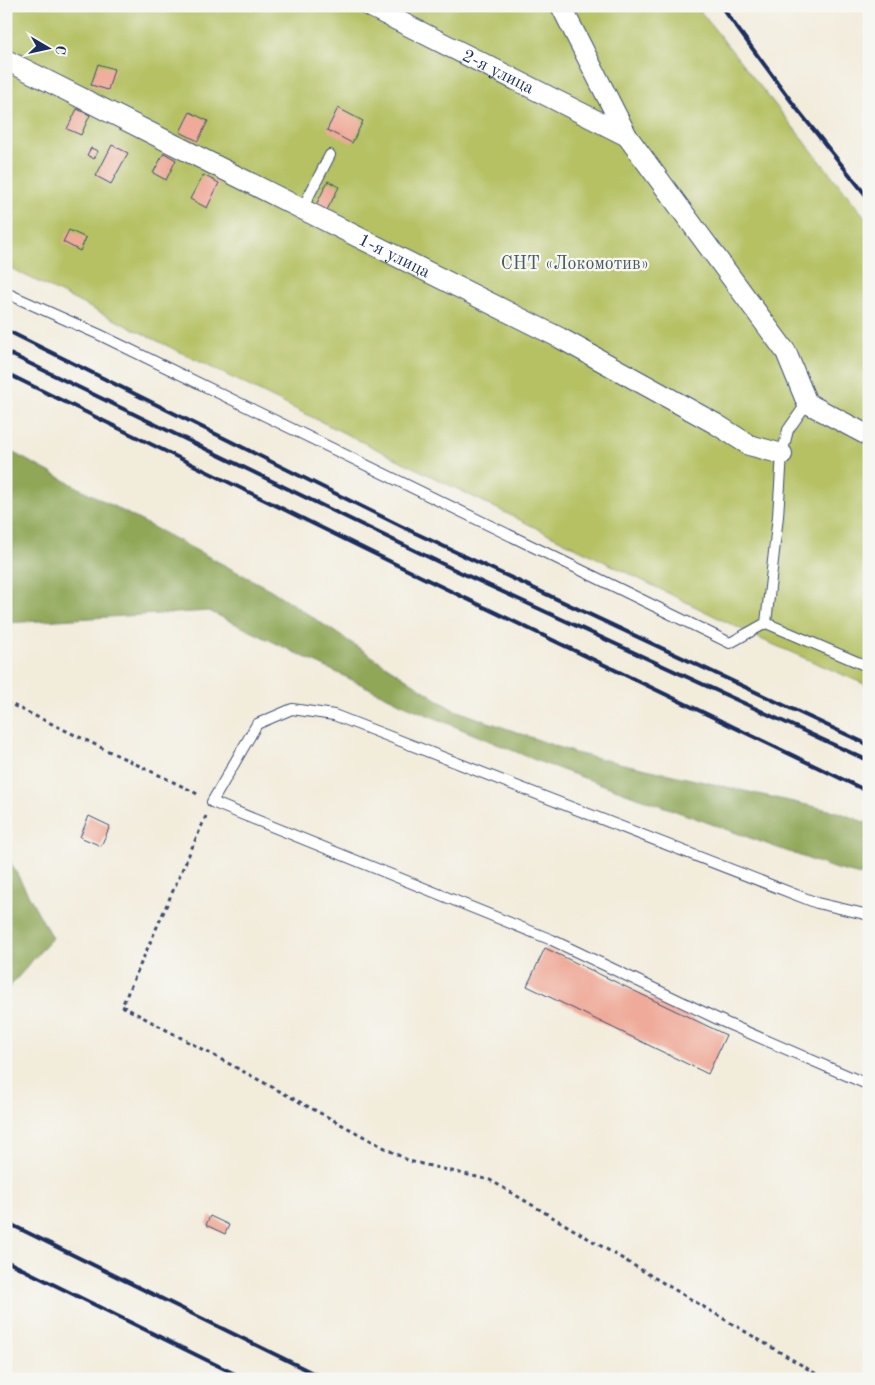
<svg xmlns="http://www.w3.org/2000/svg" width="875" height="1385" font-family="'Old Standard TT',serif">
<rect width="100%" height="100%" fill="#f6f6f2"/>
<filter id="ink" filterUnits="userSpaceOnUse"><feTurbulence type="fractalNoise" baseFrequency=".02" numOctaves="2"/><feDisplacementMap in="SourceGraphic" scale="10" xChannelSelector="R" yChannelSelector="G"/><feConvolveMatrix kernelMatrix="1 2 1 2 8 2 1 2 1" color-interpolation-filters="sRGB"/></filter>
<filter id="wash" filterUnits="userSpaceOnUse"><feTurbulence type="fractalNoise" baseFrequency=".0096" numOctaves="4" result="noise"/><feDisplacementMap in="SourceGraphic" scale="20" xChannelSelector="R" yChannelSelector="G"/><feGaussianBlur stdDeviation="1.12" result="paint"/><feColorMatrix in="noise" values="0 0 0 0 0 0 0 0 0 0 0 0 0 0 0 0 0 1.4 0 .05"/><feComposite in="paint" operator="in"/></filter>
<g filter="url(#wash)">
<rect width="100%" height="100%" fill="#f2ecdb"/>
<path fill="#b5c163" stroke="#687860" d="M6 6H696L869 222V686L763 640 6 266Z"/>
<path fill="#90a759" stroke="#566b5c" d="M6 449 271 590 452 709 575 753 838 812 869 824V877L836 869 540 762 404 705 209 611 6 623Z
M6 854 52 938 6 991Z"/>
<g id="blocks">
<path fill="#efaa99" d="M98 64 114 69 108 90 91 85Z
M338 108 363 121 352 143 327 130Z
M77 109 90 115 81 135 67 129Z
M190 112 208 121 198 141 180 132Z
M112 145 128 153 111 184 96 176Z
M91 148 98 151 94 159 87 155Z
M164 153 176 160 166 180 153 173Z
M203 175 219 183 207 208 190 199Z
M328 181 339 187 326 212 315 207Z
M69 230 86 238 80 251 63 242Z
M89 816 110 826 101 846 80 837Z
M545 948 726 1035 708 1074 527 986Z
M210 1216 229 1225 225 1234 206 1225Z"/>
</g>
</g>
<g filter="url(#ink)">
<use href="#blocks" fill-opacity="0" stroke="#3b4b71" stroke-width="1"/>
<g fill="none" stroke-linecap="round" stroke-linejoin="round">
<defs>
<path id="service" d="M302 209 330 155
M6 293 98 334 730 643 766 623
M807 403 788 430 782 454 778 516 766 623 869 667
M869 915 817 903 334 715 292 709 257 724 212 802 552 940 726 1023 869 1085"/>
<g id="minor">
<path id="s1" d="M369 6 627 136"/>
<path d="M561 6 627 136 786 352 807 403 869 436"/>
<path id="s2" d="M6 60 302 209 560 338 716 424 749 445 782 454"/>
</g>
</defs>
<use href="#service" stroke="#3b4b71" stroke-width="12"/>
<use href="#minor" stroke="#3b4b71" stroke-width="22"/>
<path stroke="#3b4b71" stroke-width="3" stroke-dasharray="4 4" stroke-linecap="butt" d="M6 702 188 789 199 795
M206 816 122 1006 409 1161 490 1180 825 1379"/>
<use href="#service" stroke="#fff" stroke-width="10"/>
<use href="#minor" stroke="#fff" stroke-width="20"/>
<path stroke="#1b2f5e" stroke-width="4" d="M721 6 797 109 869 199
M6 330 413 532 869 745
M6 352 453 569 869 761
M6 373 438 585 869 792
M6 1222 325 1379
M6 1261 245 1379"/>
</g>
</g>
<g text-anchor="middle" stroke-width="4.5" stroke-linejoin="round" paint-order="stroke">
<g font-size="18" fill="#1b2f5e" stroke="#f6f6f2">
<text dy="6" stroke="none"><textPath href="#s1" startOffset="145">2-я улица</textPath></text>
<text dy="6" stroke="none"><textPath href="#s2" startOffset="435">1-я улица</textPath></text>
</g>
<g font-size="18" fill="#495b60" stroke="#f6f6f2">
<text x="575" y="269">СНТ «Локомотив»</text>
</g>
</g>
<rect width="875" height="1385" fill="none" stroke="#f6f6f2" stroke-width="25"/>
<g transform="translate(48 48) rotate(99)" stroke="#f6f6f2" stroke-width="4" paint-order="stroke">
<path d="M0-4L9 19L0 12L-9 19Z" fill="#1b2f5e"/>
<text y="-8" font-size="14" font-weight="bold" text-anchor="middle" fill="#1b2f5e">С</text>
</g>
</svg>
